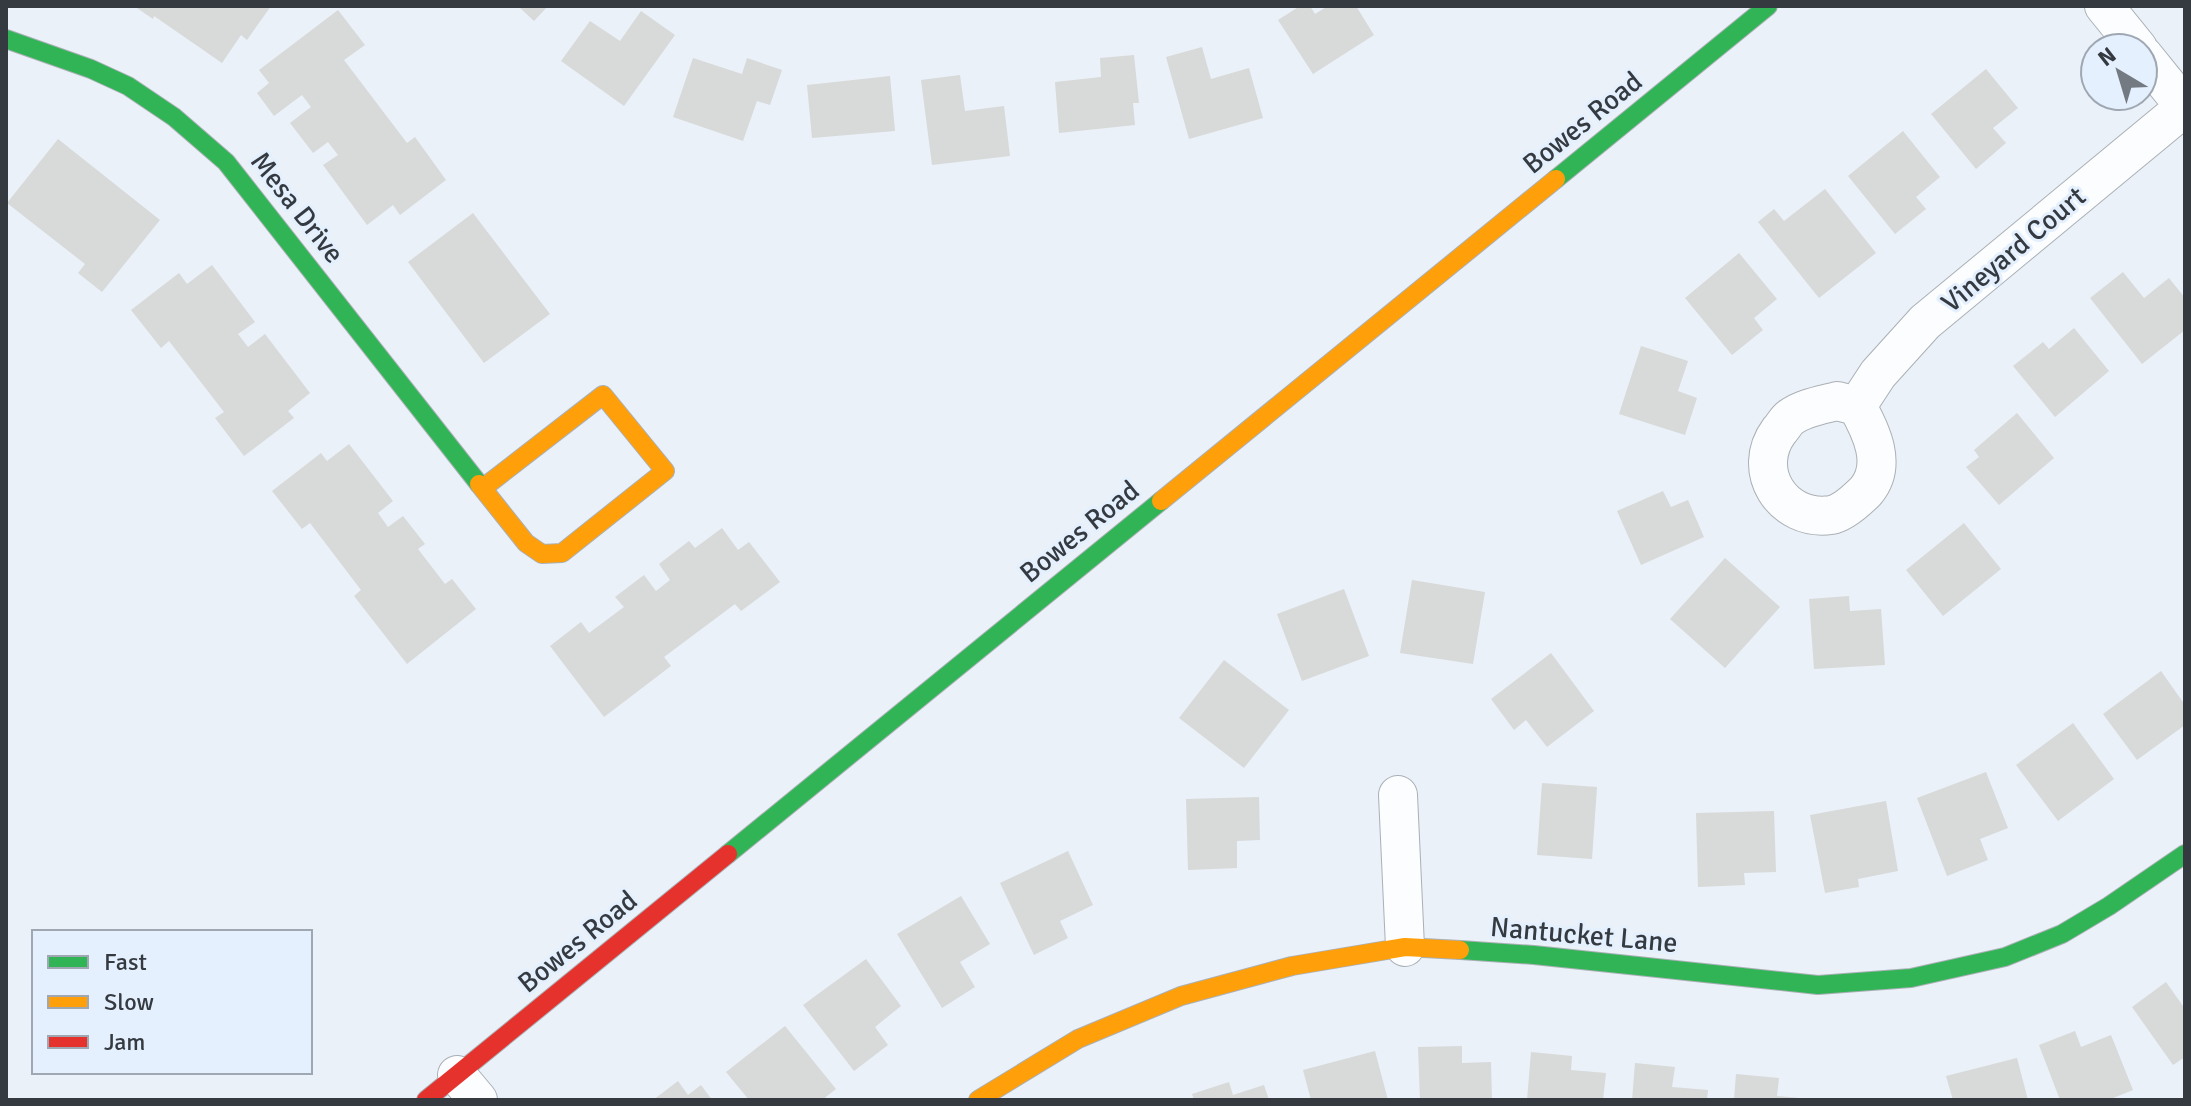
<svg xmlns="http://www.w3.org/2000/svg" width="2191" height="1106" font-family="Signika,sans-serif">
<rect width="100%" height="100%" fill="#eaf1f8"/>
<path fill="#d8d9d9" d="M134 6H271L247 40 241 35 222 63 154 16 153 19Z
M518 6H548L534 21Z
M1300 6H1310L1315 14 1328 6H1356L1374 35 1313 74 1278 20Z
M338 10 365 45 344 60 407 143 415 137 446 180 400 215 393 205 367 225 323 165 338 155 328 142 313 153 290 123 311 107 302 95 274 116 257 93 269 83 259 70Z
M641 11 675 35 624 106 561 61 590 21 620 41Z
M1202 47 1211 79 1249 68 1263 118 1189 139 1166 57Z
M1134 55 1139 103H1133L1135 125 1059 133 1055 82 1101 77 1100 58Z
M693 58 742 74 747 58 782 70 770 105 757 101 743 141 673 117Z
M1986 69 2018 108 1993 128 2006 143 1976 169 1931 114Z
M960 75 965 111 1004 106 1010 156 932 165 921 80Z
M890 76 895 131 812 138 807 85Z
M1903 131 1940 177 1916 197 1926 209 1895 234 1848 176Z
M58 139 160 220 102 292 78 273 85 264 7 203Z
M1825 189 1876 253 1819 298 1758 222 1774 209 1784 221Z
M473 213 550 314 484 363 408 262Z
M1739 253 1777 299 1754 318 1763 330 1732 355 1685 298Z
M212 265 255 322 238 334 248 347 265 334 310 393 288 411 294 418 244 456 215 418 224 412 169 341 161 348 131 310 179 273 187 284Z
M2123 272 2144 298 2169 278 2185 298V330L2142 364 2090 298Z
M2074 328 2109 371 2055 417 2013 366 2043 342 2049 349Z
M1641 346 1688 361 1678 391 1697 398 1685 435 1619 414Z
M2017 413 2054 458 1999 505 1966 467 1979 457 1974 450Z
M349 444 393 501 378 513 388 527 403 516 425 544 418 549 445 584 452 579 476 609 407 664 354 596 361 590 310 523 302 529 272 491 321 453 327 461Z
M1663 491 1671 507 1688 500 1704 537 1641 565 1617 511Z
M1964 523 2001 569 1943 616 1906 570Z
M722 528 738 550 749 542 780 582 741 611 735 604 664 657 671 666 604 717 550 646 581 622 589 633 624 607 615 597 644 575 656 591 670 580 659 564 689 541 695 548Z
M1725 558 1780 607 1725 668 1670 619Z
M1412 580 1485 592 1473 664 1400 653Z
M1344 589 1369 656 1302 681 1277 614Z
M1849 596 1850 611 1881 609 1885 665 1814 669 1809 599Z
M1551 653 1594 711 1547 747 1526 720 1514 730 1491 699Z
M1224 660 1289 710 1244 768 1179 718Z
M2161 671 2185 705V725L2137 760 2103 714Z
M2073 723 2114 779 2058 821 2016 765Z
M1986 772 2008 828 1980 839 1988 860 1947 876 1917 798Z
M1542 783 1597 787 1592 859 1537 855Z
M1259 797 1260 840 1237 841V868L1188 870 1186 799Z
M1886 801 1898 871 1858 879 1859 887 1825 893 1810 815Z
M1774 811 1776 872 1744 873 1745 885 1698 887 1696 813Z
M1068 851 1093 905 1060 921 1068 938 1034 955 1000 883Z
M961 896 990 944 960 962 975 987 942 1008 897 934Z
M866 959 901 1006 875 1027 888 1045 854 1071 803 1005Z
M2166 982 2183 1006 2185 1004V1057L2173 1065 2132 1007Z
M785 1026 836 1089 822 1100H749L726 1072Z
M2075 1031 2081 1047 2111 1035 2133 1090 2108 1100H2060L2039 1045Z
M1462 1046V1063L1491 1062 1492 1100H1420L1418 1047Z
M1375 1051 1388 1100H1311L1303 1070Z
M1531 1052 1572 1056 1571 1070 1606 1073 1603 1100H1527Z
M2017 1058 2028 1100H1953L1946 1076Z
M1635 1063 1675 1067 1672 1087 1708 1090 1707 1100H1632Z
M1736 1074 1779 1078 1777 1096 1799 1098 1798 1100H1734Z
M678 1081 688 1095 701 1085 712 1100H653Z
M1229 1082 1233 1095 1264 1085 1269 1100H1194L1192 1094Z"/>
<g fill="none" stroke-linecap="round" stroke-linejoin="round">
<defs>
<path id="street" d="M2104 6 2138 48
M2143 55 2185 107
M1837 401 1857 406C1871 431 1888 465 1866 491 1858 499 1843 513 1831 515 1782 522 1750 470 1779 431 1783 427 1786 420 1791 417 1803 408 1822 405 1837 401Z
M1857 406 1878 374 1925 322 2185 107
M1398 795 1405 947
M457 1075 478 1100"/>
<path id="fast" d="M6 39 91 69 128 86 174 117 226 162 479 484
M1556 179 1768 6
M728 854 1161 501
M1460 950 1534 955 1818 985 1911 978 2005 957 2062 934 2109 906 2185 854"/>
<path id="slow" d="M479 484 526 543 542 554 562 553 665 471 603 395 483 488
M1161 501 1556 179
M978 1100 1078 1039 1181 996 1292 966 1405 947 1460 950"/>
<path id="jam" d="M426 1100 728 854"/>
</defs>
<use href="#street" stroke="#abb0b6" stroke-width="40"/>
<use href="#fast" stroke="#abb0b6" stroke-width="20"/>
<use href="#slow" stroke="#abb0b6" stroke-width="20"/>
<use href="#jam" stroke="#abb0b6" stroke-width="20"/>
<use href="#street" stroke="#fcfdfe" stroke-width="38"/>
<use href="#fast" stroke="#30b455" stroke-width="18"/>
<use href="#slow" stroke="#ff9f0a" stroke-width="18"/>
<use href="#jam" stroke="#e5322d" stroke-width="18"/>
</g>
<g text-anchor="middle" stroke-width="6" stroke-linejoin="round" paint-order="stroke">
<g font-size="28" fill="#353a41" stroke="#e4f0fe">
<text transform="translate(1582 122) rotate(-39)" y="10">Bowes Road</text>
<text transform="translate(298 207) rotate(52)" y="10">Mesa Drive</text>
<text transform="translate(2013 249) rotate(-40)" y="10">Vineyard Court</text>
<text transform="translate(1079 531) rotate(-39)" y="10">Bowes Road</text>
<text transform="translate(1584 934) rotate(5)" y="10">Nantucket Lane</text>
<text transform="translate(577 941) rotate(-39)" y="10">Bowes Road</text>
</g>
</g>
<rect width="2191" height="1106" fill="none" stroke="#353a41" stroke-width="16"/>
<rect x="32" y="930" width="280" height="144" fill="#e4f0fe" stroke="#9ea7b2" stroke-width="2"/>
<rect x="48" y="956" width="40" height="12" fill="#30b455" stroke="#9ea7b2" stroke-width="2"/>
<text x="104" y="970" font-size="24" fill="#353a41">Fast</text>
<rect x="48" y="996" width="40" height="12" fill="#ff9f0a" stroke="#9ea7b2" stroke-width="2"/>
<text x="104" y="1010" font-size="24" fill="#353a41">Slow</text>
<rect x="48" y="1036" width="40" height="12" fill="#e5322d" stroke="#9ea7b2" stroke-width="2"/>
<text x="104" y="1050" font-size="24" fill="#353a41">Jam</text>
<g transform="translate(2119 72) rotate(322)"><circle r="38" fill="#e4f0fe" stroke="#9ea7b2" stroke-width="2"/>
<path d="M0-6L14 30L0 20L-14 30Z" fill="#747a81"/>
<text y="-12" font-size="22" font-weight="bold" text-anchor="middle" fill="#353a41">N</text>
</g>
</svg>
